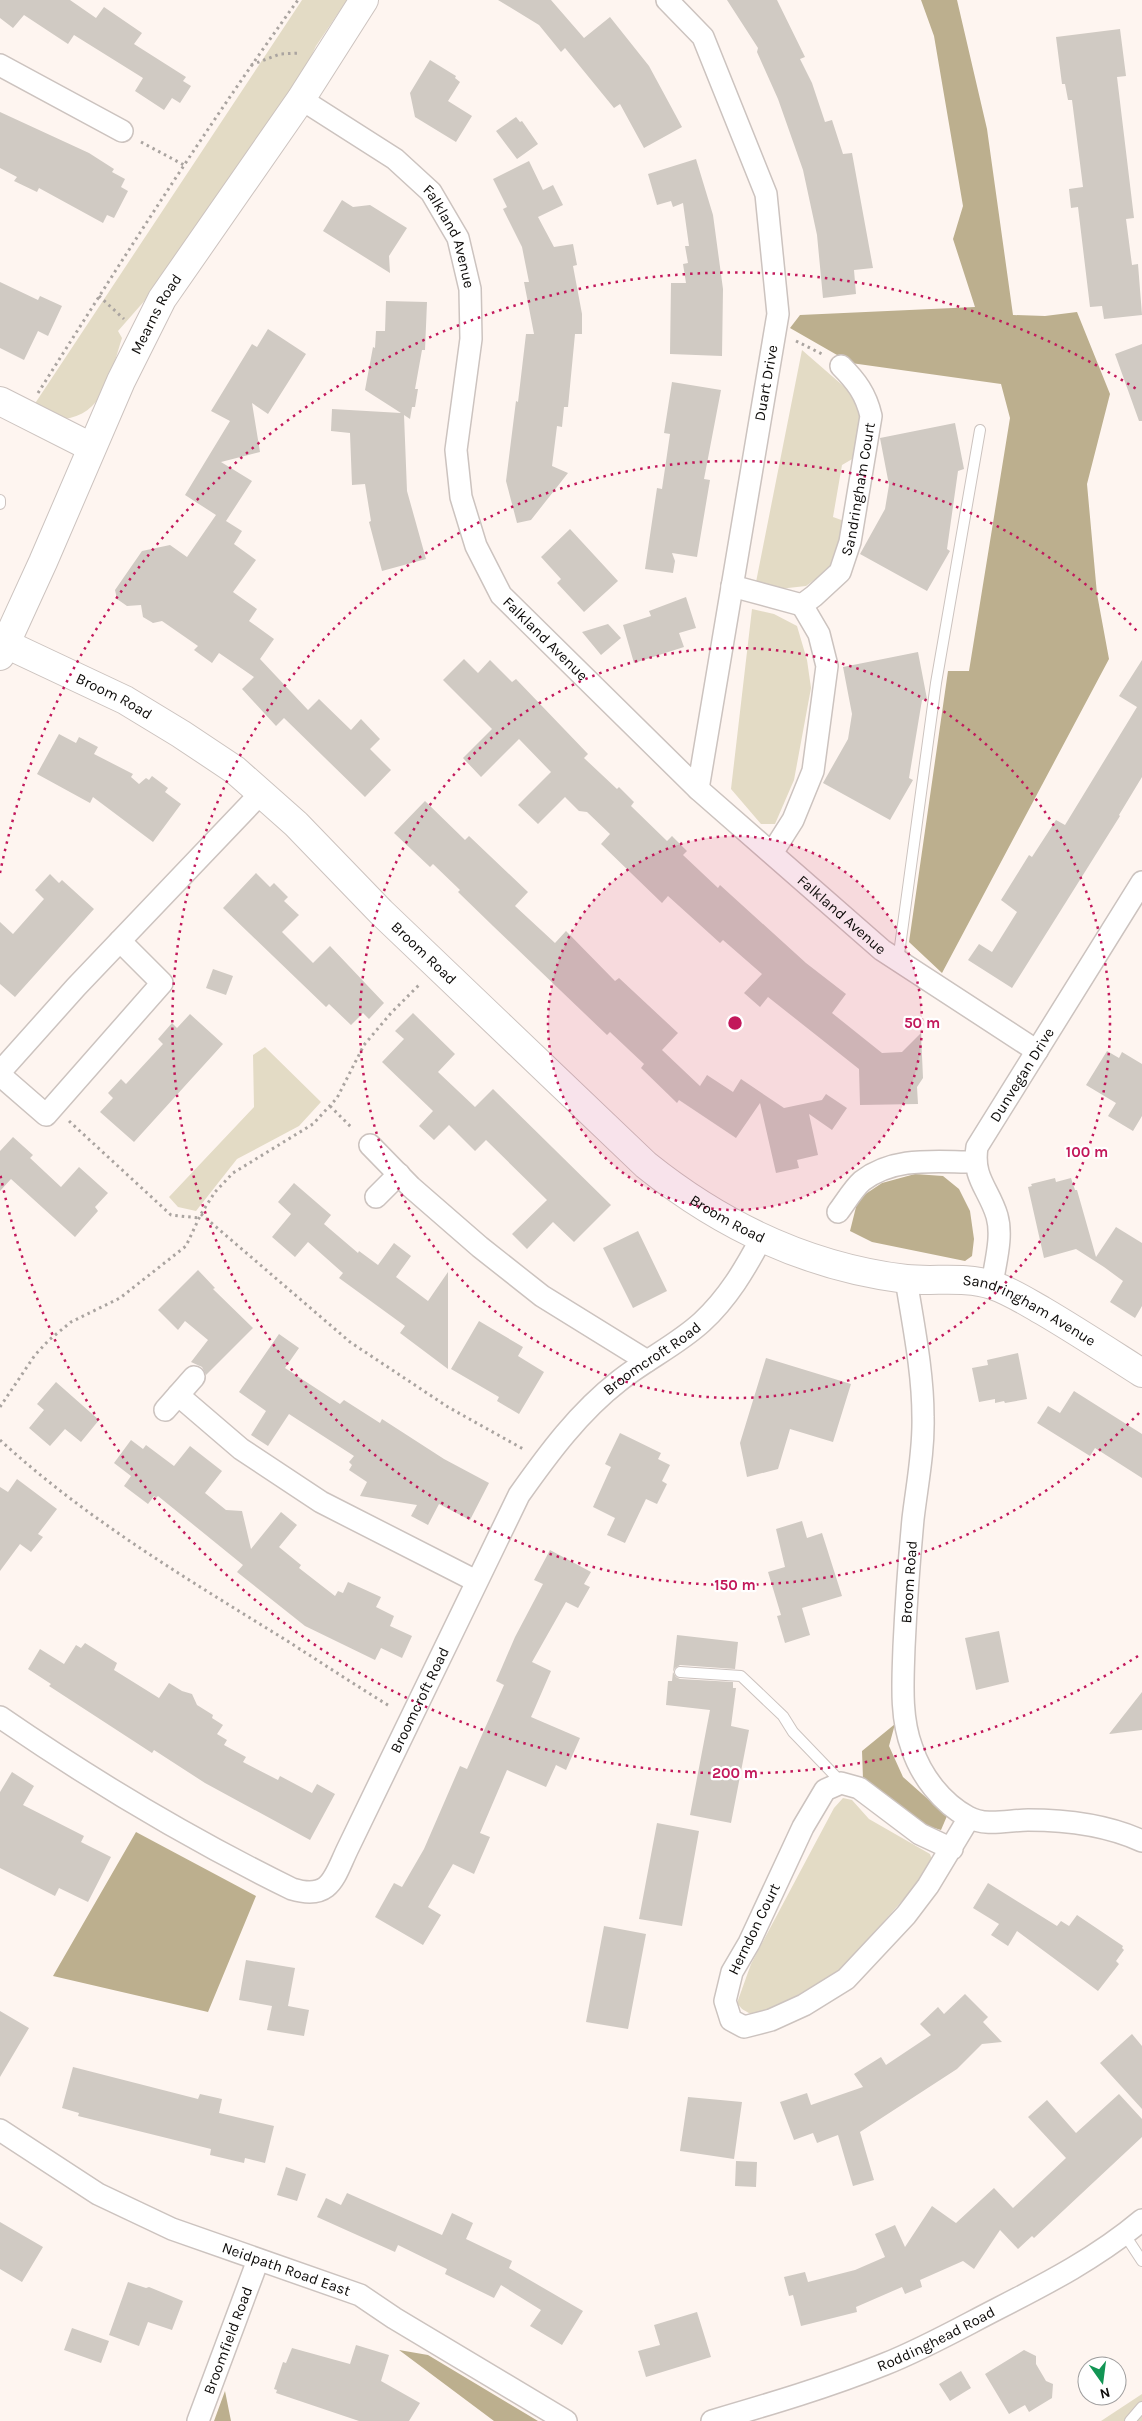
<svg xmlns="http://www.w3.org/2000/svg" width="1142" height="2421" font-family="Karla,sans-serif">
<rect width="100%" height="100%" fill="#fef5f0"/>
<path fill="#e3dbc5" d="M302 0H347L316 46 301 78 161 282 118 331 122 338C112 368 106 410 70 418 58 420 43 411 34 405Z
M802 350 848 390 862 409 854 458 842 465 833 517 847 522 833 566 806 586 779 589 756 582Z
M752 609 774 614 797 626 807 660 811 688 794 780 775 824H761L731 789Z
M265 1047 321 1102 299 1126 237 1159 196 1211 178 1207 169 1197 254 1107 253 1055Z
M843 1798 852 1800 869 1819 930 1854 933 1863 924 1876 841 1970 774 2009 754 2016 742 2009 737 2003 751 1964 834 1808Z
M1142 2394V2421H1101Z"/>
<path fill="#bcaf8e" d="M921 0H957L987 129 1013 315 1045 316 1077 312 1110 394 1087 484 1097 594 1109 659 942 973 909 942 948 671H969L1010 418 1001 384 851 363 790 328 800 315 975 307 953 239 963 206 934 36Z
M915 1174 943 1176 959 1189 970 1211 974 1239 972 1256 965 1261 872 1242 850 1231 858 1199 882 1183Z
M895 1724 889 1746 903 1777 947 1816 941 1830 918 1823 863 1779 862 1751Z
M136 1832 256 1896 208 2012 53 1976Z
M399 2350 428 2355 538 2421H494Z
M225 2391 231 2421H214Z"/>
<path fill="#d0cac3" d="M0 0H70L96 18 104 7 142 33 134 44 186 77 183 81 191 86 180 103 172 98 164 110 135 91 143 78 74 35 68 44 24 15 13 28 0 18Z
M498 0H551L584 38 610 17 649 66 682 127 644 148 620 104 614 108 565 48 561 52 539 25Z
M727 0H777L805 57 800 59 812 83 825 122 832 120 843 154 852 153 873 268 854 270 856 294 823 298 817 235 803 170 778 99 757 52 758 48Z
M1120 29 1126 76 1117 77 1134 218 1126 219 1132 265 1138 264 1142 315 1104 319 1102 306 1090 307 1078 207 1071 208 1069 189 1083 187 1072 100H1068L1065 84H1062L1056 37Z
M430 60 456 76 455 78 460 82 448 101 472 116 456 142 415 117 410 93Z
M0 112 89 153 114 169 112 172 125 179 121 187 128 191 114 218 107 215 103 223 39 188 37 192 14 181 17 177 0 168Z
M516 117 520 122 522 121 538 144 517 159 496 131Z
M696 159 713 215 723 289 722 356 670 354 671 283H686L683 264 688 263 685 246H689L683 203 673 207 671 201 657 205 648 174Z
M529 161 543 190 553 185 563 205 538 217 554 247 573 244 577 265 573 266 582 314V334H575L568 407H564L562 427 557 426 552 466 568 473 531 520 517 523 506 481 516 401 518 402 526 334H534L524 282H529L522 247 503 209 507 207 493 179Z
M342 200 353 207 370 205 407 228 389 256 390 273 323 231Z
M0 282 38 300 40 296 62 306 48 336 38 331 24 360 0 348Z
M386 301 427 302 425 350H422L415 389H418L415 407H412L410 419 404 415 407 491 426 559 382 571 369 522 371 521 365 484 352 485 350 433 331 431 332 409 401 413 365 390 373 347 375 348 376 331H385Z
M268 329 306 354 268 414 252 403 260 452 221 462 252 481 226 521 242 531 234 544 256 560 233 592 257 609 249 621 274 639 260 659 308 710 319 699 351 730 361 719 380 739 370 749 391 770 365 797 284 718 276 726 242 689 254 677 219 653 212 663 194 650 198 646 162 621 153 623 143 617 141 605 127 606 117 599 115 590 142 551 170 545 187 557 216 515 185 495 230 421 211 411 252 344 257 347Z
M1142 344V421H1139L1115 354Z
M672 382 721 390 704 479 710 480 697 557 672 553 675 561 673 573 645 569 657 488 662 489 670 434 664 433Z
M955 423 964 469 958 471 947 549 950 551 927 591 860 554 885 509 889 485 880 438Z
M570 529 618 581 584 612 557 583 561 579 541 557Z
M686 597 696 628 679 633 684 647 634 663 623 625 651 616 649 611Z
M608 624 621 638 601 655 582 632Z
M918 652 927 699 922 700 909 778 913 780 890 820 823 783 848 739 852 714 843 667Z
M464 659 478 673 490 660 512 682 516 679 588 754 584 758 617 789 619 787 634 802 631 806 667 841 672 836 687 851 683 855 718 888 720 885 806 963 846 994 832 1013 882 1053 902 1052 921 1033 923 1078 917 1087 918 1104 860 1105 859 1069 768 997 760 1007 744 993 762 974 723 940 720 943 668 896 662 903 601 844 610 834 587 812 579 811 565 797 538 824 518 805 551 772 519 739 481 777 463 758 492 729 443 680Z
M1142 660V777L1119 815 1120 816 1012 988 968 960 979 944 992 952 1017 912 1001 900 1029 855 1032 857 1056 820 1065 825 1137 707 1119 696Z
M59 734 76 743 79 737 98 747 94 754 133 774 131 777 139 784 146 778 149 780 152 776 168 788 165 792 181 804 153 842 93 797 90 803 37 774Z
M425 801 465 840 469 836 528 892 515 906 555 943 566 931 615 981 619 978 678 1033 662 1050 700 1086 707 1075 733 1092 741 1079 784 1108 822 1100 826 1094 847 1108 832 1130 809 1114 818 1155 797 1160 799 1168 776 1173 760 1103 736 1138 679 1100 677 1103 641 1068 644 1064 610 1032 607 1035 493 926 458 892 460 890 433 864 430 867 394 833Z
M256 873 270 887 274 883 288 897 284 901 299 915 282 932 313 963 330 946 384 1003 369 1019 363 1013 351 1025 329 1004 326 1007 223 908Z
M50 874 59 883 62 880 94 909 15 997 0 984V922L13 934 44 899 35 890Z
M213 969 233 976 226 995 206 988Z
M413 1013 455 1054 438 1072 475 1107 493 1089 611 1205 574 1242 553 1222 527 1249 512 1234 547 1200 486 1140 475 1151 449 1125 434 1140 419 1126 433 1111 382 1062 404 1039 395 1031Z
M190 1014 223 1044 134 1142 100 1112 113 1098 108 1093 121 1079 126 1084 163 1044 158 1039 172 1023 177 1028Z
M1107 1051 1119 1058 1122 1052 1142 1064V1116L1133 1131 1108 1116 1116 1103 1086 1085Z
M13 1137 33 1155 30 1158 61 1187 79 1167 108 1193 95 1207 98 1211 75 1237 11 1179 0 1191V1151Z
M1055 1178 1056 1182 1071 1178 1075 1190H1077L1096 1257 1116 1227 1142 1243V1306L1135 1318 1110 1302 1123 1281 1104 1267 1076 1249 1044 1258 1028 1187 1032 1186 1031 1184Z
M294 1183 331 1215 324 1224 358 1253 359 1251 378 1265 394 1243 411 1256 396 1277 428 1301 448 1272V1369L400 1333 405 1326 339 1278 343 1273 308 1242 295 1257 272 1237 291 1214 278 1202Z
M638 1231 667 1291 633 1308 603 1248Z
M198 1270 215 1288 213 1289 253 1328 206 1375 202 1367 191 1362 208 1340 185 1321 178 1330 158 1310Z
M479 1321 523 1347 518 1356 544 1372 519 1414 497 1401 499 1397 451 1369Z
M279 1334 299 1348 285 1368 340 1404 344 1400 380 1423 382 1419 444 1459 489 1483 470 1520 439 1504 428 1525 411 1516 417 1505 360 1496 367 1482 349 1470 352 1465 349 1462 354 1456 289 1414 268 1446 251 1435 266 1411 239 1392Z
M1018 1353 1027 1399 1005 1403 1004 1401 995 1403V1399L979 1402 972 1368 988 1365 987 1360Z
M766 1358 851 1384 833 1442 790 1429 778 1469 747 1477 740 1443Z
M56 1382 99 1420 81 1442 65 1429 50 1446 29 1428 44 1410 37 1404Z
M1074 1391 1142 1434V1478L1095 1448 1090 1456 1037 1423 1048 1406 1060 1413Z
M620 1433 661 1453 658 1459 670 1465 662 1481 667 1484 657 1504 646 1499 625 1543 607 1535 615 1518 593 1507 611 1467 605 1464Z
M131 1440 143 1449 146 1445 174 1466 190 1446 222 1471 205 1493 226 1510 242 1511 251 1549 281 1512 297 1525 279 1547 301 1565 299 1568 335 1596 338 1591 343 1593 348 1582 381 1597 376 1607 394 1616 390 1626 412 1636 402 1658 381 1648 375 1660 305 1626 237 1572 243 1565 158 1496 156 1498 154 1496 148 1504 124 1486 131 1476 114 1463Z
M17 1479 57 1509 38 1534 43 1537 31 1552 20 1544 0 1571V1487L8 1492Z
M802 1521 807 1538 822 1533 842 1596 802 1608 810 1635 785 1643 777 1616 781 1615 768 1572 785 1567 776 1529Z
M550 1550 591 1572 584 1584 590 1587 578 1608 566 1602 532 1662 551 1671 531 1717 580 1738 566 1770 556 1765 546 1787 507 1770 480 1833 490 1837 474 1874 453 1864 428 1907 441 1915 423 1945 375 1917 394 1883 402 1887 424 1849 460 1766 467 1769 504 1685 496 1681 515 1637 543 1584 534 1580Z
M999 1631 1009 1682 976 1690 965 1638Z
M677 1635 738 1642 735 1669 680 1665 675 1668 673 1672 676 1677 680 1679 733 1682V1688H736L731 1726 749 1730 731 1823 690 1815 710 1710 666 1705 668 1681H672Z
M85 1643 117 1663 114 1670 159 1698 169 1683 182 1691 192 1694 197 1705 213 1715 212 1718 223 1725 217 1734 227 1740 224 1745 246 1757 243 1762 278 1780 280 1776 312 1793 317 1784 335 1794 310 1840 205 1783 154 1750 152 1753 49 1686 51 1684 28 1669 40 1649 64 1664 76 1645 81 1648Z
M1142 1692V1730L1109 1734Z
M12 1772 34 1786 23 1805 84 1836 81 1842 111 1857 88 1902 59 1888 55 1896 0 1868V1792Z
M657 1823 699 1831 682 1926 639 1919Z
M988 1883 1057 1926 1061 1921 1069 1926 1077 1915 1123 1946 1122 1948 1124 1950 1116 1961 1119 1964 1098 1991 1017 1931 1008 1946 991 1935 999 1924 973 1908Z
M604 1926 646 1934 628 2029 586 2022Z
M246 1960 295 1968 288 2006 309 2010 304 2036 267 2030 272 2006 239 2000Z
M965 1994 988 2017 983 2022 1002 2042 982 2044 957 2069 860 2132 874 2180 853 2186 838 2135 817 2143 813 2133 794 2140 780 2102 807 2093 811 2105 863 2087 854 2074 881 2057 886 2065 931 2035 920 2024 938 2007 944 2014Z
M0 2011 29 2028 0 2077Z
M1132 2034 1142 2046V2109L1100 2063Z
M73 2067 198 2099 200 2094 222 2099 219 2113 274 2126 265 2163 245 2158 244 2163 210 2155 211 2149 78 2116 79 2113 62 2108Z
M1119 2094 1142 2119V2137L1034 2238 1032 2236 1018 2249 1000 2230 974 2269 963 2261 920 2280 922 2287 905 2294 902 2287 856 2307 857 2312 801 2326 793 2295 789 2296 784 2277 805 2272 808 2282 855 2270 885 2257 875 2234 895 2225 905 2247 932 2206 956 2223 994 2188 1013 2208 1066 2158 1028 2117 1047 2100 1076 2133Z
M688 2097 742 2102 734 2159 680 2151Z
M736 2161 757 2162 756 2187 735 2186Z
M286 2167 306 2174 297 2201 277 2195Z
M347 2193 442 2235 452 2213 473 2223 466 2239 512 2261 509 2268 583 2311 562 2345 530 2326 541 2310 501 2285 494 2298 445 2274 447 2269 398 2245 395 2252 317 2217 326 2198 341 2205Z
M0 2222 43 2247 22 2282 0 2269Z
M128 2282 146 2288 149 2287 183 2301 172 2330 148 2322 139 2346 109 2335Z
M697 2312 711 2357 646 2377 638 2351 660 2345 654 2325Z
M72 2328 109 2341 101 2363 64 2350Z
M356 2345 389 2355 381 2381 420 2403 409 2421H359L276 2393 277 2390 274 2389 283 2362 286 2363 292 2348 350 2364Z
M1024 2350 1036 2356V2364L1046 2381 1053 2384 1052 2398 1029 2412 1025 2405 1009 2414 985 2374Z
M961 2371 971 2388 950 2401 939 2384Z"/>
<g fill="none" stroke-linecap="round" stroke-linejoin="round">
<defs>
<path id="lane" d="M0 500V504
M898 961 936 683 980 430
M680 1672 741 1676 783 1716 793 1732 842 1783
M1125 2235 1142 2261
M1130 2421 1142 2407"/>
<g id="street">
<path d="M667 0 703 37 766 194 778 314 698 789"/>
<path d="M0 65 122 131"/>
<path id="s1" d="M301 99 395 159 431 192 458 238 470 289 471 339 456 450 461 497 476 546 501 595 698 789 882 950 1037 1051"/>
<path d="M732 586 802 605"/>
<path id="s2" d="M772 853 793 820 813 771 827 666 819 634 802 605 814 596 840 572 850 542 871 416C866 394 856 381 841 366"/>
<path d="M0 1072 76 987 261 793"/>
<path d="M0 1075 46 1115 162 983 120 941"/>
<path d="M370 1145 411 1187 480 1247 542 1296 647 1361"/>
<path d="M376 1197 399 1174"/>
<path d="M838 1212C845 1203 853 1189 862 1181 895 1156 935 1162 974 1162"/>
<path d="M906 1279C913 1324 923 1371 923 1417 924 1451 917 1485 913 1519 909 1562 906 1604 904 1647 903 1680 900 1717 912 1748 921 1776 942 1803 968 1817 986 1827 1009 1820 1028 1820 1065 1820 1107 1825 1142 1841"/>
<path id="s3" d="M992 1285C995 1263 1003 1237 997 1216 989 1189 972 1178 977 1147L1142 882"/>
<path d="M178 1395 241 1449 321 1502 476 1581"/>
<path d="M165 1410 194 1377"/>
<path id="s4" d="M0 1717C93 1781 190 1839 292 1889 332 1901 334 1876 349 1846L519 1495C548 1454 579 1412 619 1381 645 1360 677 1345 702 1322 728 1298 745 1269 761 1239"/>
<path d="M952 1849 920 1834 859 1788 841 1783 825 1790 803 1827 749 1943 732 1972 725 2001 731 2020 744 2027 771 2020 804 2005 846 1979 906 1915 928 1886 969 1818"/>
<path id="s5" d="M0 2130 98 2194 172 2229 360 2295 394 2318 566 2421"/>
<path id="s6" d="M198 2421 258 2260"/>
<path id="s7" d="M712 2421C770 2404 828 2387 885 2364 923 2349 960 2328 997 2309 1048 2283 1098 2257 1142 2220"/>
</g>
<g id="secondary">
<path d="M0 401 91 447"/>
<path id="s8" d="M6 644 125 700 181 734 235 770 296 824 381 912 646 1165C722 1226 808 1267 906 1279 934 1282 965 1276 992 1285 1010 1291 1027 1302 1043 1311 1077 1331 1109 1352 1142 1373"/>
<path id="s9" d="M0 656 43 562 121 381 162 299 301 99 364 0"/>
</g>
</defs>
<use href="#lane" stroke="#ccc3bf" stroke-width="12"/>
<use href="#street" stroke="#ccc3bf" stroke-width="24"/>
<use href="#secondary" stroke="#ccc3bf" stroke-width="30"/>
<path stroke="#aaa4a0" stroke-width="3" stroke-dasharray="2.5 4" stroke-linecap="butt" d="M251 65 280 54 300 53
M141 142 184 165
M99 296 124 319
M796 341 822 354
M38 393C122 260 206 127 298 0
M330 1106 353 1129
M69 1121 171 1215 199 1218
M201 1214 350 1342 448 1407 525 1450
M0 1407 35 1355 49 1340 71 1322 120 1298 186 1246 201 1214 215 1192 233 1173 313 1124 337 1098 364 1045 391 1013 419 985
M0 1440C87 1520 189 1580 289 1642 323 1664 357 1686 391 1707"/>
<use href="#lane" stroke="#fff" stroke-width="10"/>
<use href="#street" stroke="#fff" stroke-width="21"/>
<use href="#secondary" stroke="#fff" stroke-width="28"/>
</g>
<circle cx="735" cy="1023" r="187" fill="#c2185b" fill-opacity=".12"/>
<g fill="none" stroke="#c2185b" stroke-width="2.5" stroke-dasharray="2.5 5">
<circle cx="735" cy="1023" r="187"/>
<circle cx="735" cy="1023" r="375"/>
<path d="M1139 1413A562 562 0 1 1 1139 633"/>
<path d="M1138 1656A750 750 0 0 1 0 1173M0 873A750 750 0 0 1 1138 390"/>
</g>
<g text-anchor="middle" stroke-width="4.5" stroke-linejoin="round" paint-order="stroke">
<g font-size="15" fill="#0d0b09" stroke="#fff">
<text dy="5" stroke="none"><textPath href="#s1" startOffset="209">Falkland Avenue</textPath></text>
<text dy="5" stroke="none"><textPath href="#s9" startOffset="376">Mearns Road</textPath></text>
<text transform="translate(766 383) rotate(-80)" y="5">Duart Drive</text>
<text dy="5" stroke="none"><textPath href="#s2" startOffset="400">Sandringham Court</textPath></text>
<text dy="5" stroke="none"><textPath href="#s1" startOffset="644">Falkland Avenue</textPath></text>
<text dy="5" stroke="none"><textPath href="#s8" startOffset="120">Broom Road</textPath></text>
<text dy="5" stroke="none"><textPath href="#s1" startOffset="1049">Falkland Avenue</textPath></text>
<text dy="5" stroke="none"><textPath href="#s8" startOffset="525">Broom Road</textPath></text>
<text dy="5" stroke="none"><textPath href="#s3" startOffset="228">Dunvegan Drive</textPath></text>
<text dy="5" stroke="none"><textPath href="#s8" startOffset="930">Broom Road</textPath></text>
<text dy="5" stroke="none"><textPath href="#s8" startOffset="1250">Sandringham Avenue</textPath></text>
<text dy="5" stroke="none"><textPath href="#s4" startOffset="1004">Broomcroft Road</textPath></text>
<text transform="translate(909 1582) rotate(-86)" y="5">Broom Road</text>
<text dy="5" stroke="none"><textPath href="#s4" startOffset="584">Broomcroft Road</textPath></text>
<text transform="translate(754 1929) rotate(-64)" y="5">Herndon Court</text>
<text dy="5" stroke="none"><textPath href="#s5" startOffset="320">Neidpath Road East</textPath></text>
<text dy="5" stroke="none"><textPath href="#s7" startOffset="239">Roddinghead Road</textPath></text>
<text dy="5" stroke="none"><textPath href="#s6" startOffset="86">Broomfield Road</textPath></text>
</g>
</g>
<circle cx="735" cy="1023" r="8" fill="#c2185b" stroke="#fff" stroke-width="2.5"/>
<g font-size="15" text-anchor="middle" font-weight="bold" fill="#c2185b" stroke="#fff" stroke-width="4.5" stroke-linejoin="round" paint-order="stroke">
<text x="922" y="1028">50 m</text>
<text x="1087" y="1157">100 m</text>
<text x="735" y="1590">150 m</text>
<text x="735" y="1778">200 m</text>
</g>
<g transform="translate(1102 2381) rotate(166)"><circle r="24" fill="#ffffff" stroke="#9e9d9d"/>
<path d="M0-4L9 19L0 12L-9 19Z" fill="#129554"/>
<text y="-8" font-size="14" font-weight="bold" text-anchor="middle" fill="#0d0b09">N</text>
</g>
</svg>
